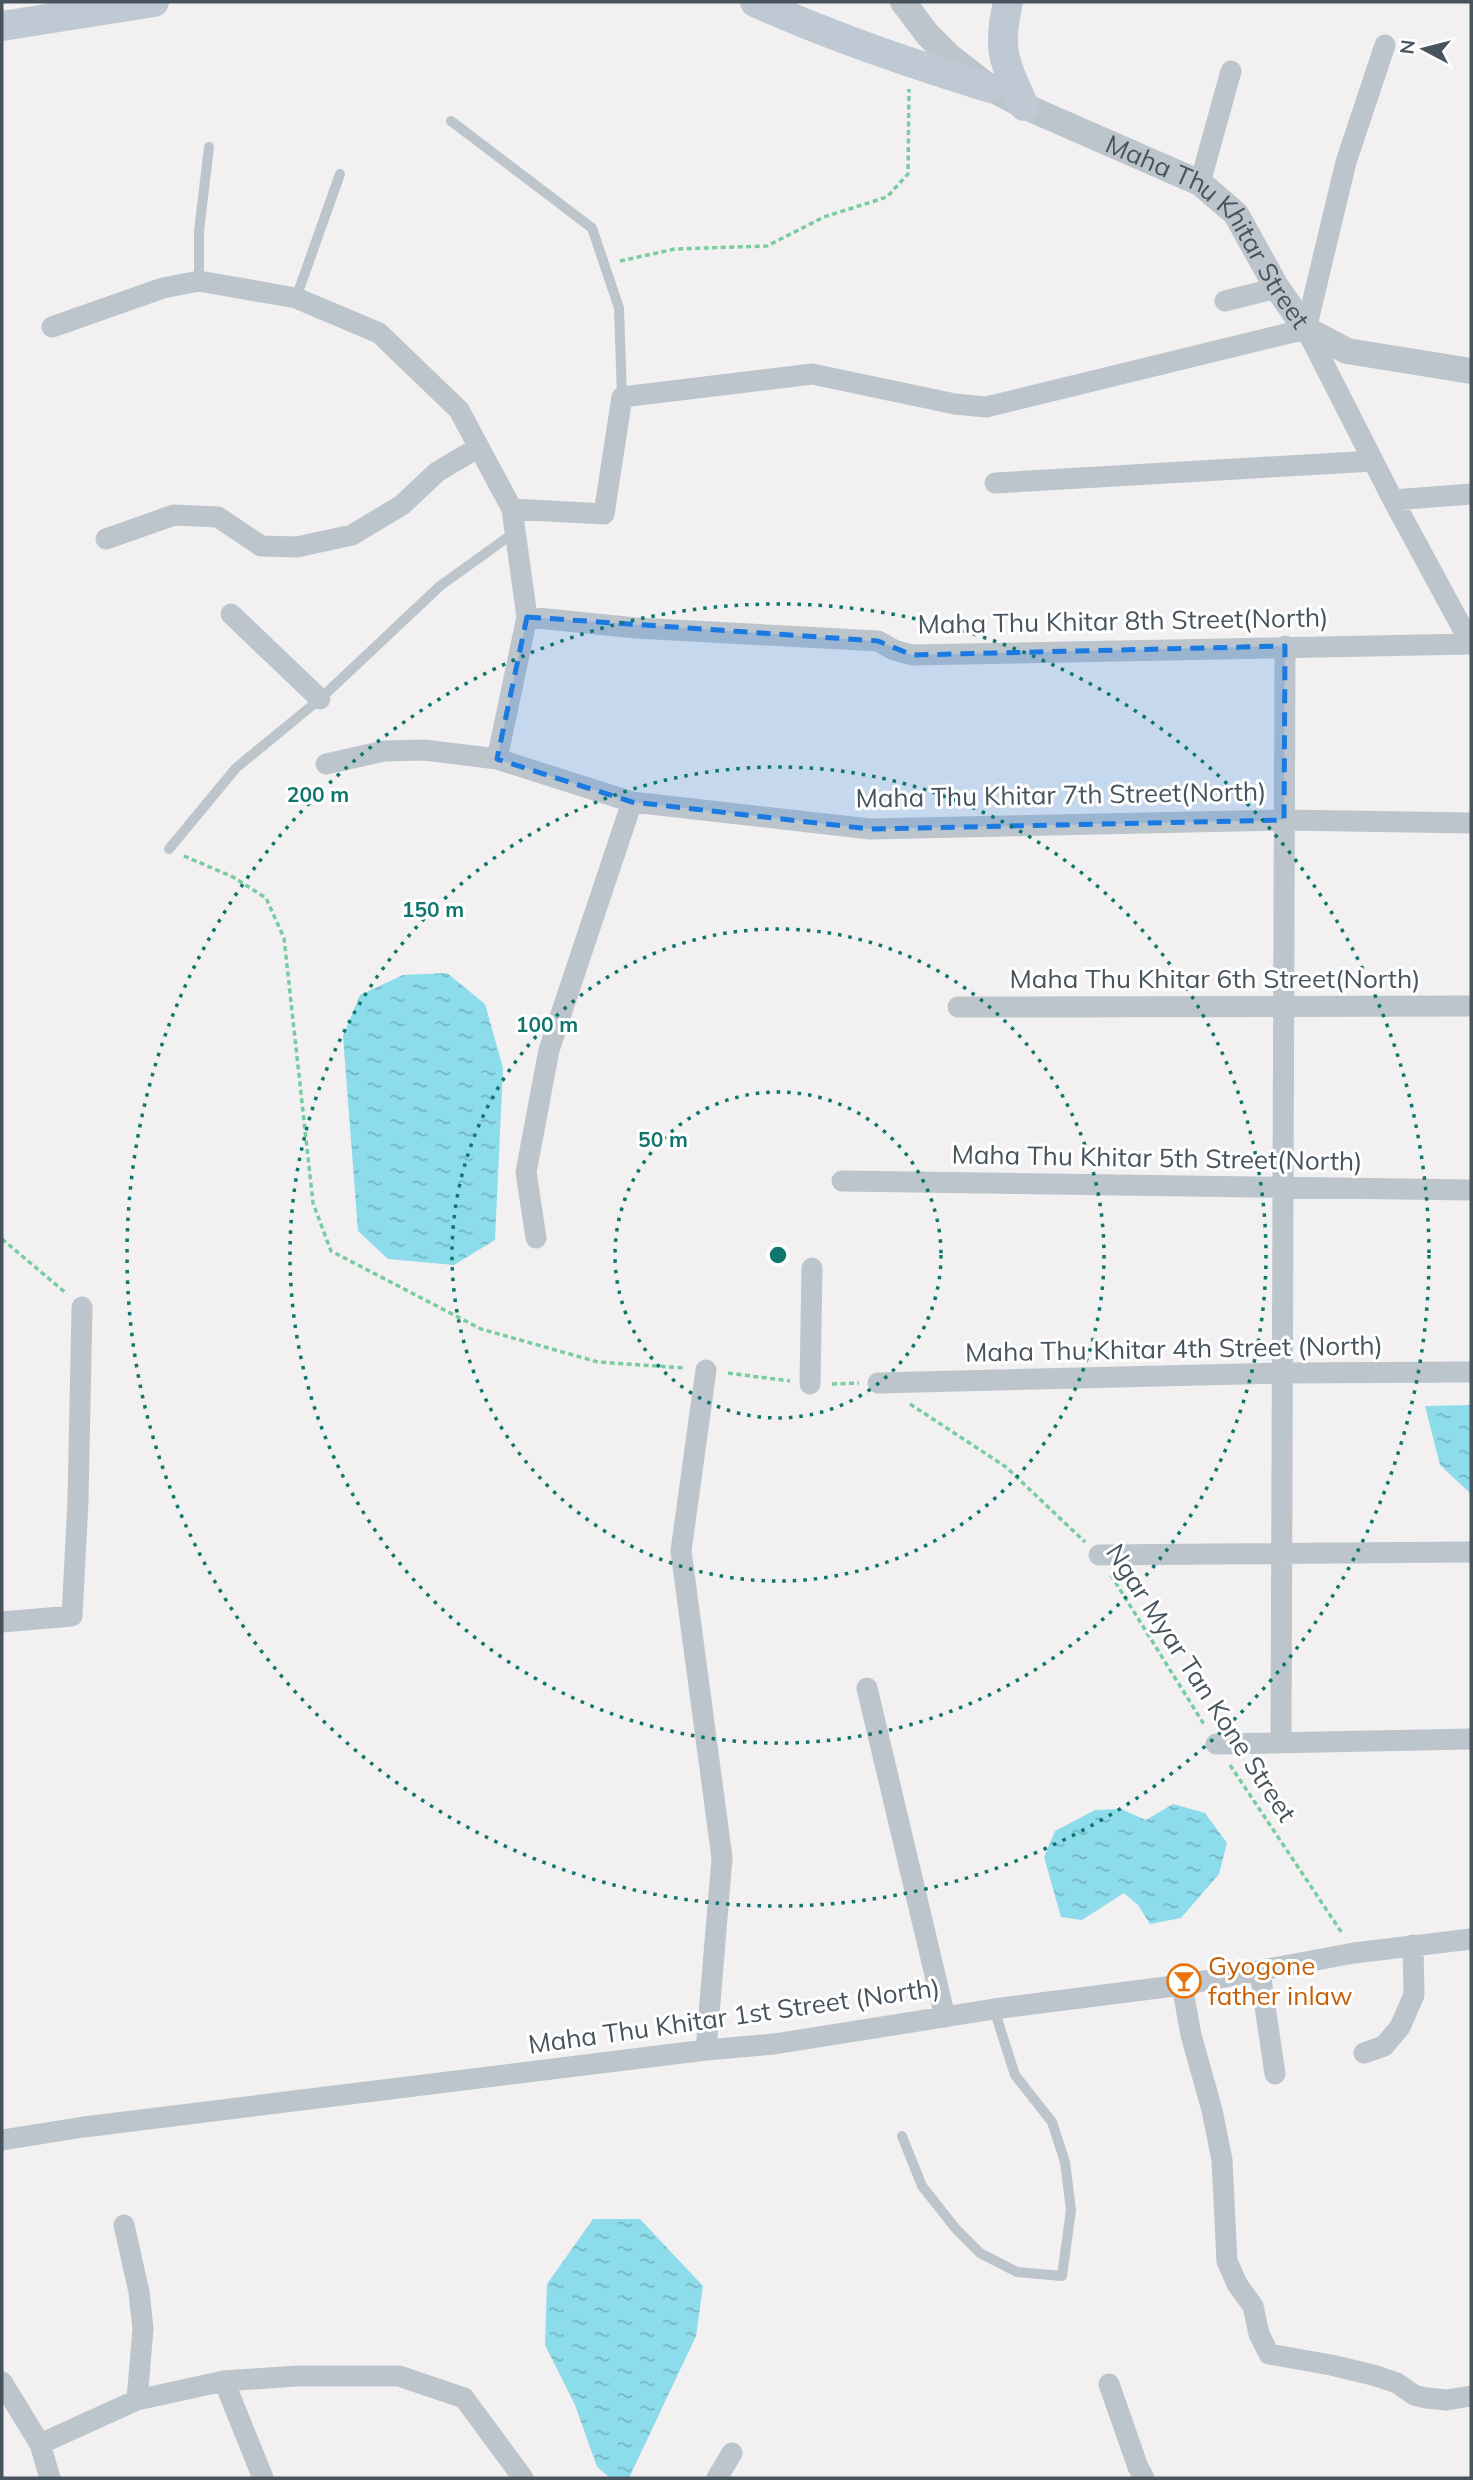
<svg xmlns="http://www.w3.org/2000/svg" width="1473" height="2480" font-family="Mulish,sans-serif">
<defs>
<pattern id="water-ripples" width="26" height="14" patternUnits="userSpaceOnUse" patternTransform="scale(1.75)"><rect width="26" height="14" fill="#8ddceb"/><path d="M2 4q2-2 4 0t4 0M15 11q2-2 4 0t4 0" fill="none" stroke="#75b5c2"/></pattern>
</defs>
<rect width="100%" height="100%" fill="#f2f0f0"/>
<path fill="url(#water-ripples)" d="M447 973 485 1004 503 1068 495 1240 454 1265 388 1259 358 1231 343 1036 360 995 403 975Z
M1471 1405V1494L1440 1465 1425 1406Z
M1173 1804 1205 1813 1227 1843 1219 1874 1181 1918 1150 1924 1138 1905 1124 1893 1082 1920 1061 1917 1044 1857 1055 1831 1095 1810 1121 1809 1146 1820Z
M593 2219H640L703 2286 696 2336 629 2478H610L597 2467 575 2405 545 2345 547 2284Z"/>
<g fill="none" stroke-linecap="round" stroke-linejoin="round">
<path stroke="#77cd9f" stroke-width="3.5" stroke-dasharray="5 3.5" stroke-linecap="butt" d="M620 261 675 249 767 246 824 217 887 197 908 174 909 89
M184 856 233 877 266 898 284 938 313 1203 331 1251 481 1329 598 1362 685 1368
M2 1239 67 1294
M728 1373 790 1381
M832 1384 859 1383
M910 1404 1006 1467 1085 1542
M1111 1575 1205 1726
M1230 1765 1342 1933"/>
<path stroke="#bcc5cc" stroke-width="10" d="M451 121 592 228 619 308 622 397
M199 281V231L209 147
M296 298 340 174
M169 849 236 768 320 699 440 586 515 532
M902 2136 922 2186 956 2229 980 2253 1017 2272 1062 2276 1071 2210 1065 2162 1052 2122 1015 2075 994 2009"/>
<path stroke="#bcc5cc" stroke-width="21" d="M1200 183 1231 71
M1225 301 1277 288
M52 327 163 288 199 281 296 298 379 333 459 410 512 509 527 617 497 759
M1306 329 1393 500 1471 644
M1306 329 1346 162 1385 45
M995 483 1373 461
M1393 500 1471 494
M512 509 604 514 622 397 812 374 955 404 986 407 1306 329
M106 539 174 515 218 517 261 546 297 547 352 535 402 505 437 472 479 447
M231 614 320 699
M527 617 636 628 878 641 894 650 912 655 1471 644
M326 764 384 751 424 750 497 759 632 802 870 829 1284 820 1471 823
M958 1007 1471 1006
M842 1181 1471 1190
M536 1238 526 1172 549 1050 632 802
M878 1383 1282 1373 1471 1372
M810 1384 812 1268
M1099 1555 1471 1552
M2 1622 72 1616 78 1501 82 1307
M867 1688 945 2017
M1281 1743 1285 646
M1216 1744 1471 1739
M1260 1972 1275 2074
M1182 1985 1191 2035 1212 2110 1222 2160 1227 2261 1237 2284 1253 2306 1259 2334 1269 2354 1331 2365 1373 2375 1397 2383 1414 2395 1426 2398 1447 2400 1471 2396
M706 2050 722 1858 681 1551 706 1370
M1364 2053 1384 2046 1400 2027 1414 1995 1413 1945
M2 2140 84 2127 706 2050 774 2044 994 2009 1182 1985 1354 1953 1471 1939
M124 2225 139 2292 143 2329 137 2400
M224 2381 263 2478
M2 2382 40 2444 50 2478
M1109 2384 1138 2467 1144 2478
M40 2444 137 2400 224 2381 297 2376H399L464 2398 523 2478
M717 2478 732 2453"/>
<path stroke="#bcc5cc" stroke-width="26" id="s1" d="M903 2 928 35 948 55 990 88 1024 106 1200 183 1236 214 1277 288 1306 329 1347 351 1471 371"/>
<path stroke="#bec9d3" stroke-width="30" d="M755 2C832 37 910 63 990 88
M1008 2C997 51 1004 61 1024 106
M2 26 154 2"/>
</g>
<path fill="#1b7ae1" fill-opacity="0.2" stroke="#1b7ae1" stroke-width="5" stroke-dasharray="14 9" stroke-linejoin="round" d="M527 617 878 641 912 655 1285 646 1284 820 870 829 632 802 497 759Z"/>
<g fill="none" stroke="#0f766e" stroke-width="3.5" stroke-dasharray="3.5 7">
<circle cx="778" cy="1255" r="163"/>
<circle cx="778" cy="1255" r="326"/>
<circle cx="778" cy="1255" r="488"/>
<circle cx="778" cy="1255" r="651"/>
</g>
<defs>
<symbol id="bar-ring" viewBox="-11 -11 22 22"><circle r="9.5" fill="#fff" stroke="#e8710a" stroke-width="1.5"/><path d="M-6-5H6L.8 .8V4.5H3.5V6h-7V4.5H-.8V.8Z" fill="#e8710a"/></symbol>
</defs>
<g fill-rule="evenodd">
<use href="#bar-ring" x="1165" y="1962" width="38" height="38"/>
</g>
<g text-anchor="middle" stroke-width="6" stroke-linejoin="round" paint-order="stroke">
<g font-size="26" fill="#48545d" stroke="#fff">
<text dy="9" stroke="none"><textPath href="#s1" startOffset="392">Maha Thu Khitar Street</textPath></text>
<text transform="translate(1123 621) rotate(-1)" y="9">Maha Thu Khitar 8th Street(North)</text>
<text transform="translate(1061 795) rotate(-1)" y="9">Maha Thu Khitar 7th Street(North)</text>
<text x="1215" y="988">Maha Thu Khitar 6th Street(North)</text>
<text transform="translate(1157 1158) rotate(1)" y="9">Maha Thu Khitar 5th Street(North)</text>
<text transform="translate(1174 1349) rotate(-1)" y="9">Maha Thu Khitar 4th Street (North)</text>
<text transform="translate(1201 1683) rotate(57)" y="9">Ngar Myar Tan Kone Street</text>
<text transform="translate(734 2016) rotate(-8)" y="9">Maha Thu Khitar 1st Street (North)</text>
</g>
<g font-size="26" fill="#c56008" stroke="#fff" text-anchor="start">
<text x="1208" y="1975">Gyogone<tspan x="1208" dy="30">father inlaw</tspan></text>
</g>
</g>
<circle cx="778" cy="1255" r="10" fill="#0f766e" stroke="#fff" stroke-width="3.5"/>
<g font-size="21" text-anchor="middle" font-weight="bold" fill="#0f766e" stroke="#fff" stroke-width="6" stroke-linejoin="round" paint-order="stroke">
<text x="318" y="802">200 m</text>
<text x="433" y="917">150 m</text>
<text x="547" y="1032">100 m</text>
<text x="663" y="1147">50 m</text>
</g>
<rect width="1473" height="2480" fill="none" stroke="#48545d" stroke-width="7"/>
<g transform="translate(1424 49) rotate(277)" stroke="#ffffff" stroke-width="5" paint-order="stroke">
<path d="M0-5L12 26L0 18L-12 26Z" fill="#48545d"/>
<text y="-10" font-size="19" font-weight="bold" text-anchor="middle" fill="#48545d">N</text>
</g>
</svg>
